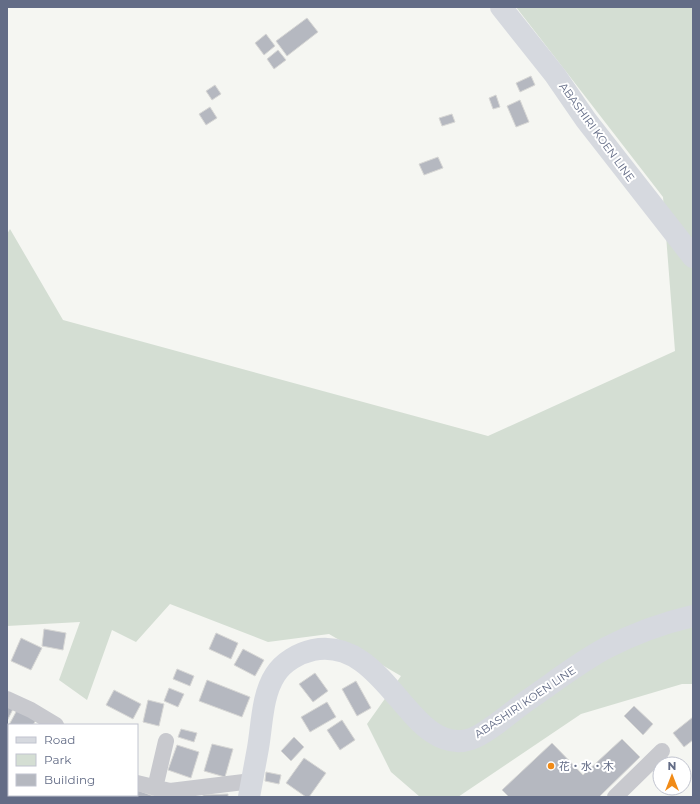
<svg xmlns="http://www.w3.org/2000/svg" width="700" height="804" font-family="Montserrat,'Noto Sans JP',sans-serif">
<rect width="100%" height="100%" fill="#f5f6f2"/>
<path fill="#d4ded3" d="M516 7H693V684H682L581 714 458 797H420L391 772 367 724 401 676 329 634 268 642 170 604 136 642 112 630 87 700 59 680 80 622 7 626V234L10 229 63 320 488 436 675 351 663 197Z"/>
<path fill="#b5b8c0" stroke="#d7d7d5" d="M307 18 318 32 287 56 276 41Z
M266 34 275 46 264 55 255 43Z
M278 50 286 60 274 69 267 59Z
M531 76 535 85 520 92 516 83Z
M215 85 221 94 212 100 206 91Z
M496 95 500 107 493 109 489 98Z
M520 100 529 122 516 127 507 106Z
M210 107 217 118 206 125 199 114Z
M452 114 455 122 442 126 439 118Z
M438 157 443 168 424 175 419 164Z
M44 629 66 633 63 650 42 646Z
M216 633 238 643 231 659 209 649Z
M21 638 42 648 31 670 11 661Z
M243 649 264 660 255 676 234 665Z
M177 669 194 676 190 686 173 679Z
M315 673 328 691 313 702 299 684Z
M207 680 250 697 242 717 199 701Z
M356 681 371 708 357 716 342 689Z
M169 688 184 694 178 707 164 701Z
M114 690 141 704 133 719 106 705Z
M148 700 164 704 159 726 143 722Z
M327 702 336 717 310 732 301 717Z
M7 706 13 709 7 721Z
M634 706 653 724 643 735 624 716Z
M17 710 36 720 33 725H9Z
M693 717V740L684 747 673 733Z
M342 720 355 740 340 750 327 730Z
M181 729 197 733 194 742 178 737Z
M294 737 304 747 291 761 281 751Z
M622 739 640 757 599 797H509L502 790 552 743 583 775Z
M7 742 9 743V759L7 762Z
M212 744 233 749 225 777 204 771Z
M177 745 199 752 191 778 168 770Z
M304 758 326 773 309 797H306L286 783Z
M266 772 281 775 279 784 265 781Z
M137 790 156 797H123L124 795H137Z
M228 794V797H203V795Z"/>
<g fill="none" stroke-linecap="round" stroke-linejoin="round">
<path stroke="#c8c9ce" stroke-width="16" d="M7 699 31 710 56 725
M137 783 170 791 252 781
M155 788 166 741
M33 797 39 795
M615 797 662 751"/>
<path stroke="#d6d9df" stroke-width="22" d="M501 7 555 75 586 120 693 257
M249 797C252 780 255 764 258 748 262 725 262 695 275 675 283 662 299 653 313 650 387 635 410 759 471 739 488 733 512 711 528 700 553 683 578 663 606 648 633 634 663 623 693 616"/>
</g>
<circle fill="#f18b17" stroke="#fff" stroke-width="1.5" cx="551" cy="766" r="4"/>
<g text-anchor="middle" stroke-width="4" stroke-linejoin="round" paint-order="stroke">
<g font-size="11" fill="#636c86" stroke="#fff">
<text transform="translate(597 132) rotate(54)" y="4">ABASHIRI KOEN LINE</text>
<text transform="translate(525 702) rotate(-34)" y="4">ABASHIRI KOEN LINE</text>
</g>
<g font-size="11" fill="#636c86" stroke="#fff" text-anchor="start">
<text x="559" y="770">花・水・木</text>
</g>
</g>
<rect width="700" height="804" fill="none" stroke="#636c86" stroke-width="16"/>
<rect x="8" y="724" width="130" height="72" fill="#ffffff" stroke="#c1c4cf"/>
<rect x="16" y="737" width="20" height="6" fill="#d6d9df" stroke="#c1c4cf"/>
<text x="44" y="744" font-size="12" fill="#636c86">Road</text>
<rect x="16" y="754" width="20" height="12" fill="#d4ded3" stroke="#c1c4cf"/>
<text x="44" y="764" font-size="12" fill="#636c86">Park</text>
<rect x="16" y="774" width="20" height="12" fill="#b5b8c0" stroke="#c1c4cf"/>
<text x="44" y="784" font-size="12" fill="#636c86">Building</text>
<g transform="translate(672 776)"><circle r="19" fill="#ffffff" stroke="#c1c4cf"/>
<path d="M0-3L7 15L0 10L-7 15Z" fill="#f18b17"/>
<text y="-6" font-size="11" font-weight="bold" text-anchor="middle" fill="#636c86">N</text>
</g>
</svg>
